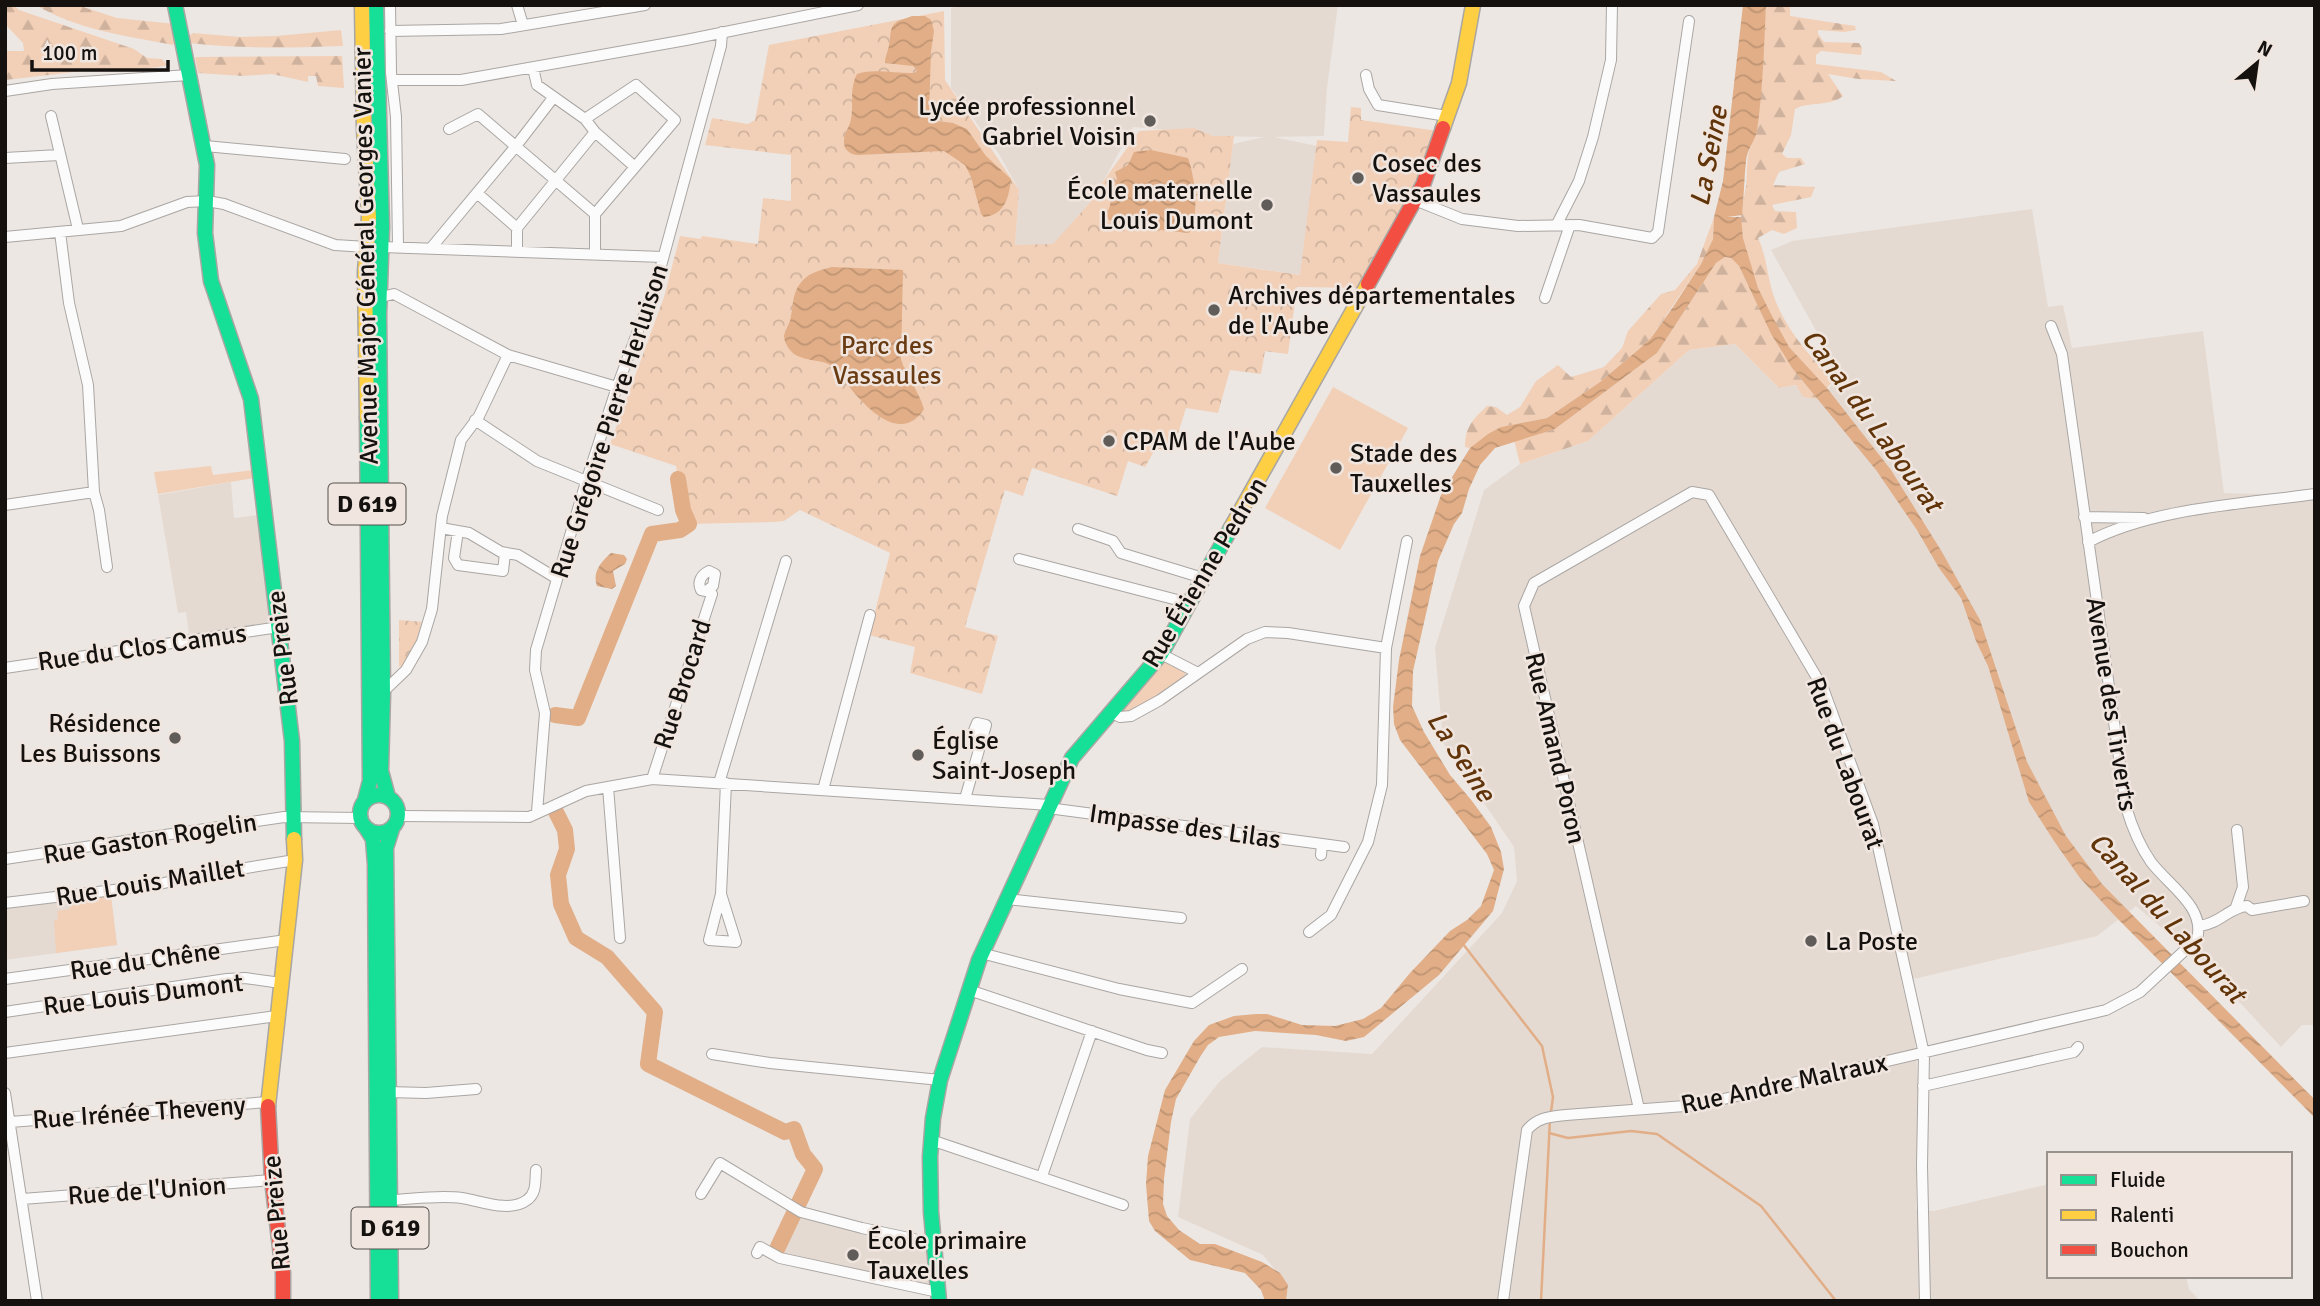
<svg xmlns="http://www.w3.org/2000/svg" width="2320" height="1306" font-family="Signika,sans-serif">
<defs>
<pattern id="forest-firs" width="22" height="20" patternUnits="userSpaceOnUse" patternTransform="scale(1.75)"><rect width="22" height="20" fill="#f2d0b8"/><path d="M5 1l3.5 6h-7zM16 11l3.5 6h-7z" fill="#cfb29d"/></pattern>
<pattern id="park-crowns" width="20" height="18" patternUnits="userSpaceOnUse" patternTransform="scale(1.75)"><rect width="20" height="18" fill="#f2d0b8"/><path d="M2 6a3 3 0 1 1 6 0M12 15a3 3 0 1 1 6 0" fill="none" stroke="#cfb29d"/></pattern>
<pattern id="water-waves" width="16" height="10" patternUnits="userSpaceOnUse" patternTransform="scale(1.75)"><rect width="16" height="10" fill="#e1ae87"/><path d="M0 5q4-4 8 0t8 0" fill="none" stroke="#c09573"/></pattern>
</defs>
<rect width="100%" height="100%" fill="#ece7e3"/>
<path fill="#e5dad2" d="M961 5H1338L1327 88 1324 136 1274 137 1317 146 1301 275 1218 263 1233 144 1264 137 1213 136 1194 128 1181 131 1133 127 1094 198 1053 245H1015L1019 190 999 154 951 88V8Z
M2032 209 2048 307 2063 305 2072 348 2203 331 2224 493 2315 495V1025H2302L2281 1047 2204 964 2136 906 2097 936 1918 978 1901 980 1915 1041 1918 1082 1916 1210 1934 1211 2049 1184V1276H2186L2189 1289 2200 1301H1286L1288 1285 1263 1255 1178 1217 1190 1119 1220 1081 1262 1047 1372 1054 1502 913 1517 881 1514 847 1443 743 1435 648 1484 490 1520 464 1588 441 1689 350 1735 344 1779 388 1797 385 1818 399 1831 386 1838 370 1771 250 1792 241Z
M231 482 234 518 258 515 271 617 267 623 189 634 186 612 178 613 158 495Z
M111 896 117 945 5 960V908Z
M796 1217 895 1240 922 1244 926 1251 930 1290 782 1258 778 1252Z"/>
<path fill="#f2d0b8" d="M1333 387 1408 428 1340 550 1265 508Z
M211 466 213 475 253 470 254 478 158 494 154 472Z
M1167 662 1185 669V676L1129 714 1122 715 1118 708 1157 664Z
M111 896 117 945 56 953 54 920 58 919 57 911 70 909V901Z"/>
<path fill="url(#forest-firs)" d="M5 5H13L19 10 134 49 147 58 162 59 167 65C155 70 113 68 97 70 66 72 36 77 5 80V51H24L23 43 5 24Z
M36 5H77L117 18 175 24 177 39 173 45C127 36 77 30 36 5Z
M1766 5H1790V16L1855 26 1856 30 1844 32 1818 30V34L1824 42 1859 43 1862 48 1861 55 1821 51 1816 55V64L1881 72 1896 81 1858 79 1828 74 1843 96C1830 107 1809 101 1795 109L1791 135 1782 154 1787 158H1801L1805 164 1779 172 1773 185 1815 187 1811 197 1772 205 1775 211 1796 212 1797 228 1784 234 1772 230 1758 238C1768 259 1767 281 1776 302 1787 330 1812 360 1834 380L1827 388C1815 375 1802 363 1790 349 1768 320 1741 254 1741 219 1742 208 1744 197 1746 186 1748 167 1745 152 1756 135Z
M341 30 343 46C292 48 241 49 190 43L189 36 193 33 240 37 276 36Z
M342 56 344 88 318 86 316 76H308V82L272 74 243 76 198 73 195 57Z
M1714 217 1713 239 1701 264 1651 338 1636 352 1600 382 1547 418 1501 427 1470 448 1465 447C1465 427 1473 419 1487 406L1496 407 1507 415 1520 407 1536 381 1558 365 1571 377 1604 367 1622 348 1628 331 1661 294 1675 290 1697 264Z
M1725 257 1731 258 1739 266 1771 334 1792 368 1818 399 1803 397 1796 385 1779 388 1735 344 1689 350 1588 441 1520 464 1514 440 1555 429 1657 353 1716 263Z"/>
<path fill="url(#park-crowns)" d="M944 11 945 80 1019 190 1015 245 1053 244 1094 198 1100 186 1139 131 1194 128 1213 136H1234L1218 263 1300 275 1317 140 1348 142 1351 107 1361 108V120L1438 131 1409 210 1364 288 1297 287 1288 354 1265 351 1261 374 1230 370 1218 413 1186 408 1172 453 1156 448 1145 467 1128 461 1117 496 1032 468 1023 496 1005 490 965 627 998 636 982 694 910 673 915 647 869 635 890 553 800 510 784 521 774 522 689 524 683 510 676 466 610 444 664 297 680 236 701 239 702 236 758 244 763 198 791 201V155L705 145 712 118 748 124 755 120 769 45Z
M399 620 424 622 417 645 402 667 399 666Z"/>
<path fill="url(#water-waves)" d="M1743 5H1766C1764 47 1763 89 1757 131 1755 141 1747 149 1746 161 1744 179 1744 197 1742 215L1727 217H1741L1743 238 1758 288 1771 314 1789 347 1827 388 1891 470 1942 552 1980 620 2027 762 2066 836 2102 884 2315 1100V1118L2114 915 2080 878 2054 841 2029 802 1988 666 1976 641 1961 598 1939 568 1917 530 1876 470 1792 368 1771 334 1739 266 1731 258 1725 257 1716 263 1657 353 1555 429 1495 448 1480 465 1469 489 1462 513 1454 524 1438 561 1413 671 1412 706 1424 732 1450 775 1472 801 1491 827 1501 852 1504 869 1493 911 1439 975 1364 1037 1346 1041 1316 1035 1255 1031 1219 1037 1208 1045 1200 1057 1176 1099 1171 1122 1164 1179 1163 1204 1167 1216 1179 1230 1200 1244H1215L1262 1262 1280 1273 1288 1285 1286 1301H1265L1261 1290 1245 1273 1190 1260 1155 1231 1149 1221 1146 1184 1148 1156 1165 1090 1194 1041 1209 1025 1234 1016 1256 1014H1267L1302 1025 1335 1026 1363 1019 1381 1008 1410 973 1450 931 1467 920 1481 906 1494 870 1487 854 1400 740 1394 724 1393 707 1399 660 1420 556 1441 495 1470 448 1488 434 1501 427 1547 418 1600 382 1638 350 1651 338 1673 307 1701 264 1713 239 1714 217 1723 181Z
M912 16H925L931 20 934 31 931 52 929 112 938 121 953 123 967 129 986 156 1011 179C1009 197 1005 215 984 217L981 214 971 177 965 165 944 151 857 155C849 154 843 149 844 140 844 133 850 126 851 119 854 102 849 90 857 74 873 68 898 74 915 73L917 70 913 66 885 63C885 56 888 52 889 45 892 24 889 24 912 16Z
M1151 150 1188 158C1195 177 1200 216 1189 233L1151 229 1109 220 1107 216 1117 179 1115 172 1128 165 1134 152Z
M832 267 903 270 901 359C906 377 919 391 924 409 902 443 870 412 851 389 847 384 844 376 839 371 827 358 808 363 794 354 789 350 784 342 784 336 785 330 788 326 790 321 794 306 791 293 803 280 811 272 821 270 832 267Z
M611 553 624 555 627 559 625 564 613 571 616 586 612 589 597 586C592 572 601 562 611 553Z"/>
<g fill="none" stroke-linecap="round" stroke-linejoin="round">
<path stroke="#e1ae87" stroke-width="2.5" d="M1463 944 1542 1046 1553 1097 1551 1112
M1549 1133 1568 1138 1631 1131 1657 1134 1761 1206 1836 1301
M1541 1301 1550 1119"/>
<path stroke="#e1ae87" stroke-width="16" d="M555 715 578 718 652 534 680 530 689 524 683 510 678 479
M555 810 565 830 567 849 558 875 561 904 576 938 607 957 655 1012 648 1064 785 1132 794 1129 803 1154 815 1169 777 1249"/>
<defs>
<path id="street" d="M390 5 391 73 396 117 398 246
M517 5 523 25
M390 31 501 29 645 5
M533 68 537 85 585 119
M1366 75 1369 89 1378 105 1447 116
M392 80H461L686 40 858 5
M5 91 52 84 189 75
M51 116 78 229
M449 129 478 114 595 214V254
M595 132 635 167
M205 146 345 159
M5 158 59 155
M477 193 517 228
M1415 200 1462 219 1518 226 1579 225 1652 238 1658 232 1689 21
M1557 224 1579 181 1593 137 1611 60 1612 5
M60 232 69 303 88 385 94 492 99 510 107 567
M5 237 121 226 187 202 207 201 224 204 335 245 367 247
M382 247 663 257
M431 248 516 146 553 98
M517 251V228L595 132 585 119 636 85 675 120 595 214
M381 297 394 294 508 355 617 387
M1545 298 1570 225
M475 420 537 461 658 510
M5 505 94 492
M2084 517 2144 518
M441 528 469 533 501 552 518 555 556 578
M1078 529 1113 541 1121 553 1203 578
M458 531 454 558 458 565 503 571 505 553
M2088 542C2152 508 2243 504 2315 494
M1019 559 1189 603
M709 571 715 574 713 586 706 591 701 590C697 582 701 575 709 571Z
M1161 654 1198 673
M5 668 279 627
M383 692 406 670 422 642 432 609 442 516 461 440 479 416 508 355
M1110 712 1120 717 1131 716 1160 700 1247 639 1265 632 1288 633 1386 648
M652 779 712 594 709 590
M719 783 786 561
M608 787 620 938
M823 790 870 615
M965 799 986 725 977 723 973 733 983 737
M1048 808 1322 844 1321 855
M537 812 545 713 535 670 536 650 586 482 617 387 658 277 721 46 722 32
M398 816 529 817 586 791 652 779 1049 805
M1322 844 1344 847
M5 859 284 817 360 818
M721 894 709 940 736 942 721 894 726 783
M1006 899 1181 918
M5 903 156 885 184 878 295 860
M2236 907 2243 887 2237 830
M2200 926C2221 923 2228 908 2247 906L2252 910 2304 901
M1309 932 1331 915 1368 842 1382 785 1386 648 1407 541
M981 953 1119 989 1192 1003 1242 969
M5 979 286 940
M969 990 1147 1050 1162 1053
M5 1012 227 979 245 978 281 983
M5 1053 277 1016
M712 1054 770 1063 940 1080
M1923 1086 2074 1052 2078 1047
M388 1092 426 1093 476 1089
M5 1093 37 1301
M1639 1109 1524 606 1534 583 1692 492 1709 495 1823 688 1873 824 1924 1054 1922 1166 1925 1301
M10 1122 268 1102
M931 1140 1123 1205
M1042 1176 1092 1031
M701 1194 720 1163 801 1212 862 1228 932 1243
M22 1199 272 1180
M390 1200C413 1199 439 1195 462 1198 481 1201 510 1213 527 1200 537 1193 535 1181 536 1170
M757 1253 760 1247 780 1258 938 1292
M1503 1301 1527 1130C1538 1117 1550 1117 1566 1115L1698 1105 2106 1010 2140 992 2197 939C2206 907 2168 885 2151 862 2139 845 2132 827 2126 807L2062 354 2051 326"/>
<path id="fast" d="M175 5 207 165 205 233 211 281 251 399 292 741 294 839
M376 5 382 227 379 315 383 692 381 771 388 797
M360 814a19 19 0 1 1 38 0a19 19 0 1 1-38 0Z
M365 800 370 781 367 418
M366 828 373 839 375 864 378 1301
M391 1301 386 848 392 829
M939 1301 931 1212 930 1157 933 1118 940 1080 979 960 1072 758 1161 654 1231 528"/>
<path id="slow" d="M362 5 364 129 369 218 365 272 367 418
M1443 128 1459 83 1473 5
M1231 528 1368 284
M268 1106 295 860 294 839"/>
<path id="jam" d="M1368 284 1423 185 1443 128
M268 1106 272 1180 283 1273V1301"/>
</defs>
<use href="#street" stroke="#a9a6a3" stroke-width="12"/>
<use href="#fast" stroke="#a9a6a3" stroke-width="17"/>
<use href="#slow" stroke="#a9a6a3" stroke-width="17"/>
<use href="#jam" stroke="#a9a6a3" stroke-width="17"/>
<use href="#street" stroke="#fcfbfb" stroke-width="10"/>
<use href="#fast" stroke="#16e098" stroke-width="14"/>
<use href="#slow" stroke="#ffcf43" stroke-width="14"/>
<use href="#jam" stroke="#f24e42" stroke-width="14"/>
</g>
<g fill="#605c59" stroke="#f0e6df" stroke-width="2.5">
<circle cx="1150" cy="121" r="7"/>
<circle cx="1358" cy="178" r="7"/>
<circle cx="1267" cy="205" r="7"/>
<circle cx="1214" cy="310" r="7"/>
<circle cx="1109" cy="441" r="7"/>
<circle cx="1336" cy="468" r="7"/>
<circle cx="175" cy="738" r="7"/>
<circle cx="918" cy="755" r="7"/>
<circle cx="1811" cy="941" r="7"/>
<circle cx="853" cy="1255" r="7"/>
</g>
<g text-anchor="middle" stroke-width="5" stroke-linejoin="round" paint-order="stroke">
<g fill="#f0e6df" stroke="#56514d" stroke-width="2">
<rect x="328.5" y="483.5" width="77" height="41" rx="5"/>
<rect x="351.5" y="1207.5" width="77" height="41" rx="5"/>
</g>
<g font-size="24" font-weight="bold" fill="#14110f">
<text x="367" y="512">D 619</text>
<text x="390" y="1236">D 619</text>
</g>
<g font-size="26" fill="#14110f" stroke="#f0e6df" text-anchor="start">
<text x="1136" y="115" text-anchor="end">Lycée professionnel<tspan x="1136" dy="30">Gabriel Voisin</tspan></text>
<text x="1372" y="172">Cosec des<tspan x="1372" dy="30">Vassaules</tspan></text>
<text x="1253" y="199" text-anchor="end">École maternelle<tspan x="1253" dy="30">Louis Dumont</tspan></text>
<text x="1228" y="304">Archives départementales<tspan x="1228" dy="30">de l'Aube</tspan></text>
<text x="1123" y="450">CPAM de l'Aube</text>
<text x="1350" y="462">Stade des<tspan x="1350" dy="30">Tauxelles</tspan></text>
<text x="161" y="732" text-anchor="end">Résidence<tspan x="161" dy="30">Les Buissons</tspan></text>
<text x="932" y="749">Église<tspan x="932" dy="30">Saint-Joseph</tspan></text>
<text x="1825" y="950">La Poste</text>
<text x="867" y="1249">École primaire<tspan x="867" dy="30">Tauxelles</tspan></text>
</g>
<g font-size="26" fill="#14110f" stroke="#f0e6df">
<text transform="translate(365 256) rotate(-91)" y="9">Avenue Major Général Georges Vanier</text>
<text transform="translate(609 421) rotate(-72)" y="9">Rue Grégoire Pierre Herluison</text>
<text transform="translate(1204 572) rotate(-59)" y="9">Rue Étienne Pedron</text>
<text transform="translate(142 647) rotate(-8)" y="9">Rue du Clos Camus</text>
<text transform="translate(282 648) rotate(-97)" y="9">Rue Preize</text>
<text transform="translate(682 684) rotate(-72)" y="9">Rue Brocard</text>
<text transform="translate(2112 704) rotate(81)" y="9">Avenue des Tirverts</text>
<text transform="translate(1556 748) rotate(77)" y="9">Rue Amand Poron</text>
<text transform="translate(1846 763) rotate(70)" y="9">Rue du Labourat</text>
<text transform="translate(1185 826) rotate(8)" y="9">Impasse des Lilas</text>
<text transform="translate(150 838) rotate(-9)" y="9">Rue Gaston Rogelin</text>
<text transform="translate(150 882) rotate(-9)" y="9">Rue Louis Maillet</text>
<text transform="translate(145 960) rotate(-8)" y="9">Rue du Chêne</text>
<text transform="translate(143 994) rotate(-7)" y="9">Rue Louis Dumont</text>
<text transform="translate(1784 1083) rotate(-12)" y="9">Rue Andre Malraux</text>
<text transform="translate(139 1112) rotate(-4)" y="9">Rue Irénée Theveny</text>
<text transform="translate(147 1190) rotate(-4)" y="9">Rue de l'Union</text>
<text transform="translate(276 1213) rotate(-95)" y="9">Rue Preize</text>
</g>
<g font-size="26" fill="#693b12" stroke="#f0e6df">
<text x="887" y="354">Parc des<tspan x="887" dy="30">Vassaules</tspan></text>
</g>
<g font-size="28" font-style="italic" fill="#613409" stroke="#f0e6df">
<text transform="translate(1708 156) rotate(-79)" y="10">La Seine</text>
<text transform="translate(1873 420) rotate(54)" y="10">Canal du Labourat</text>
<text transform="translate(1462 756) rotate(57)" y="10">La Seine</text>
<text transform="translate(2168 917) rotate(48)" y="10">Canal du Labourat</text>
</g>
</g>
<rect width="2320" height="1306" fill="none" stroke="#14110f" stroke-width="14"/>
<rect x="2047" y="1152" width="245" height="126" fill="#f0e6df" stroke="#98918c" stroke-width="2"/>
<rect x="2061" y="1175" width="35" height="10" fill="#16e098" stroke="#98918c" stroke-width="2"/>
<text x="2110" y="1187" font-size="21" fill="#14110f">Fluide</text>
<rect x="2061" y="1210" width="35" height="10" fill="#ffcf43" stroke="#98918c" stroke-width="2"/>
<text x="2110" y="1222" font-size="21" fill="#14110f">Ralenti</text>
<rect x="2061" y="1245" width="35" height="10" fill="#f24e42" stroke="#98918c" stroke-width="2"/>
<text x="2110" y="1257" font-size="21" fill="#14110f">Bouchon</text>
<g transform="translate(2257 63) rotate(29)" stroke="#f0e6df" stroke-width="5" paint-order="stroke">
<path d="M0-5L12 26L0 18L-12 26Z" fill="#14110f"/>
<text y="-10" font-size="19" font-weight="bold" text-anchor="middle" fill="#14110f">N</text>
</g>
<path d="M32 60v10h136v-10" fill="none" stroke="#14110f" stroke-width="3.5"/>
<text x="42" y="60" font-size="21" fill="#14110f" stroke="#f0e6df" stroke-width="5" paint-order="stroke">100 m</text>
</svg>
